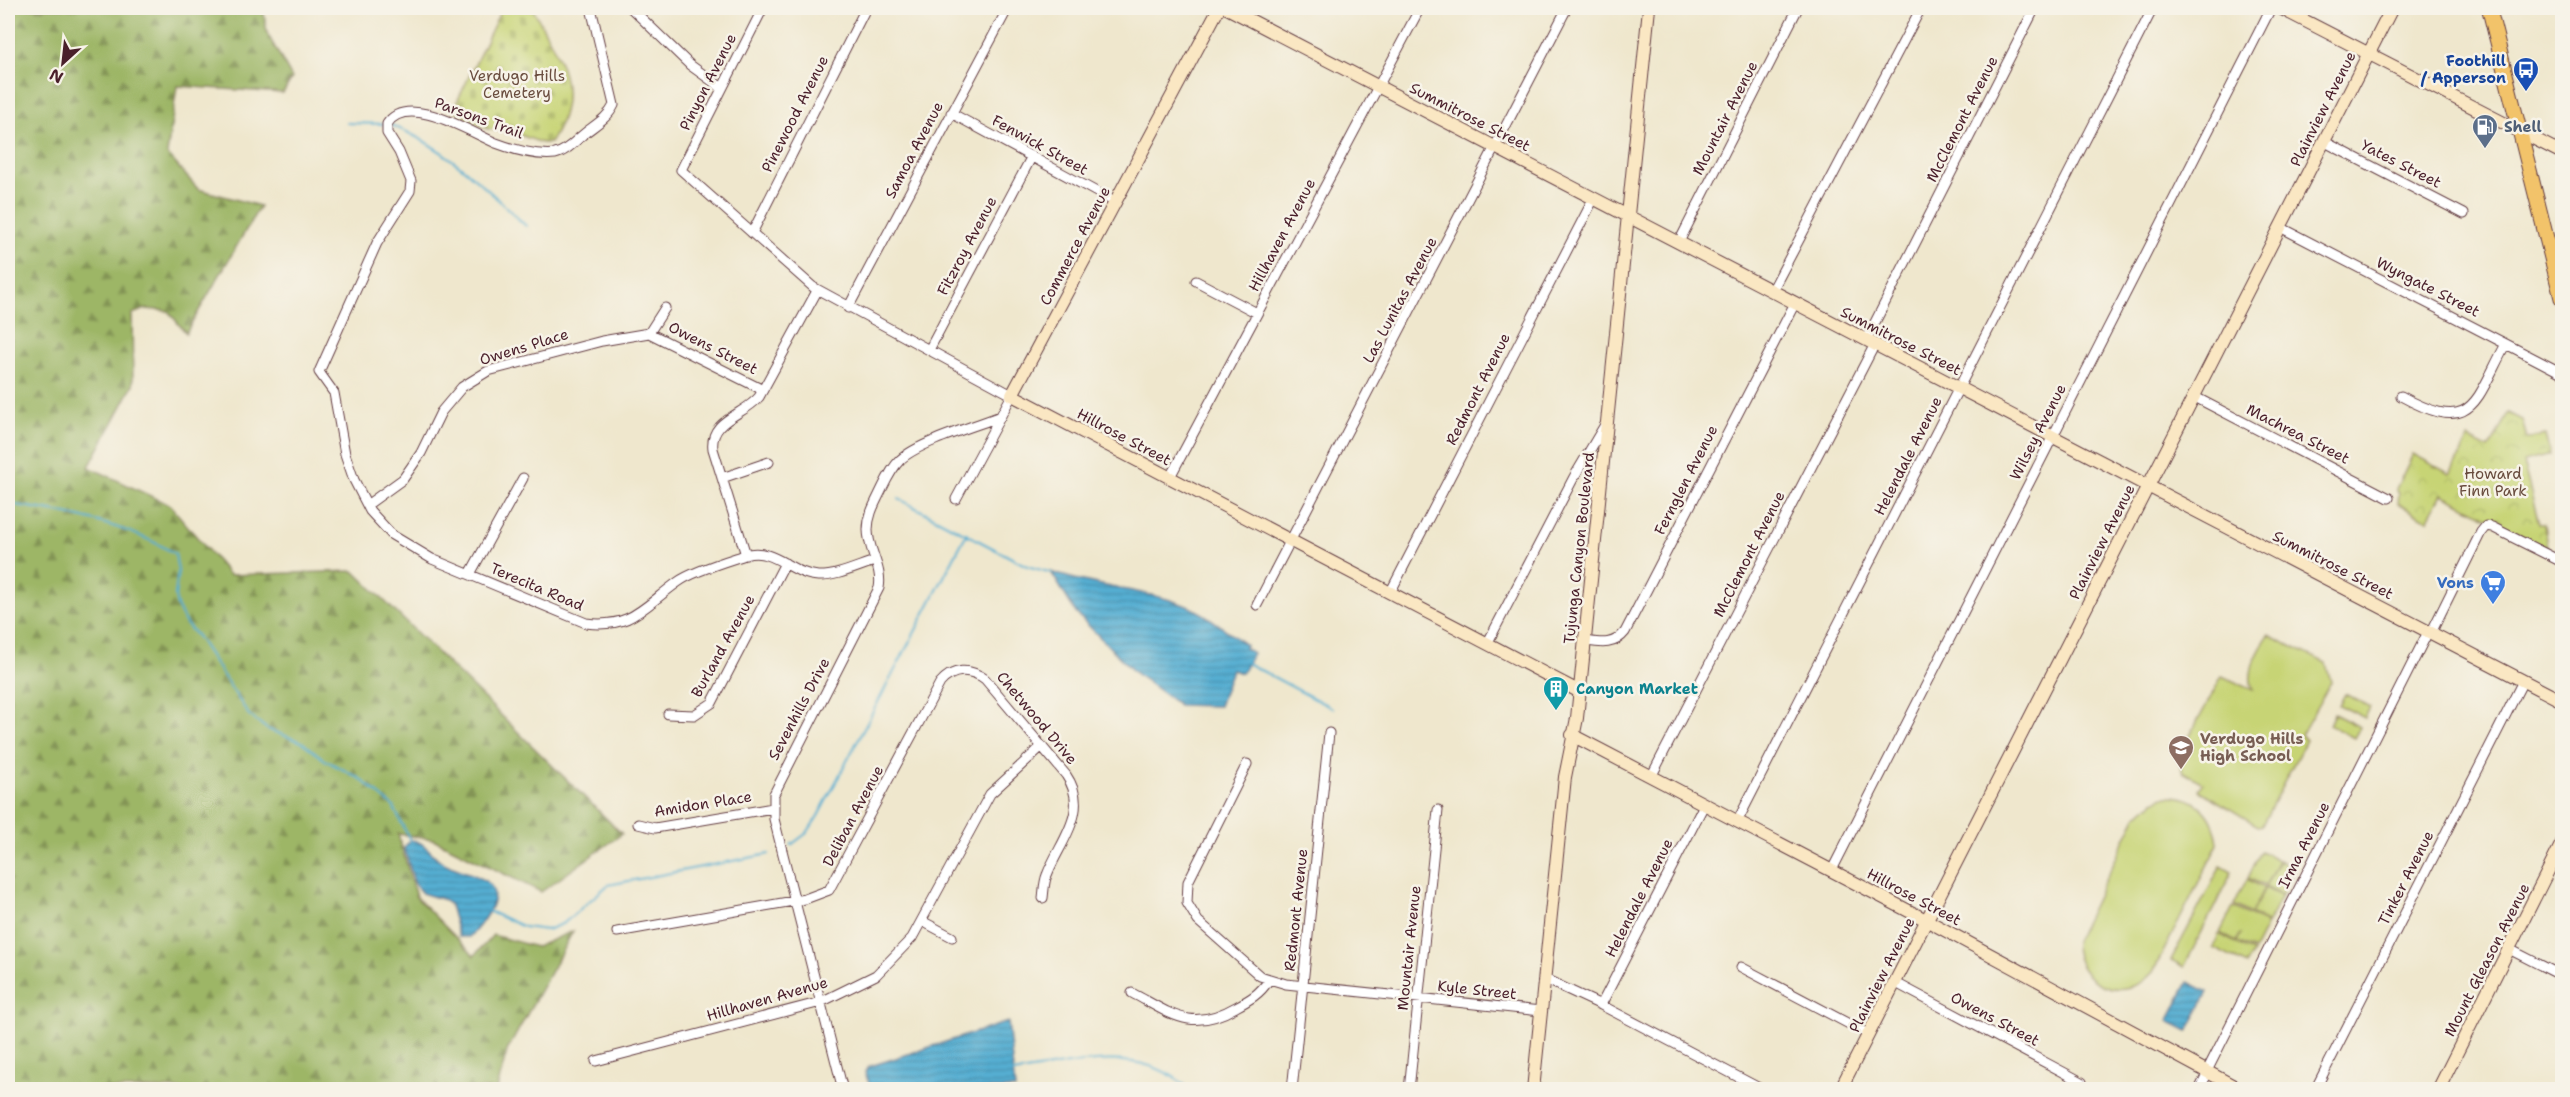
<svg xmlns="http://www.w3.org/2000/svg" width="2570" height="1097" font-family="'Shantell Sans',sans-serif">
<defs>
<pattern id="forest-firs" width="22" height="20" patternUnits="userSpaceOnUse" patternTransform="scale(1.5)"><rect width="22" height="20" fill="#9db666"/><path d="M5 1l3.5 6h-7zM16 11l3.5 6h-7z" fill="#829354"/></pattern>
<pattern id="cemetery-stones" width="16" height="16" patternUnits="userSpaceOnUse" patternTransform="scale(1.5)"><rect width="16" height="16" fill="#c7d475"/><path d="M2 7V4a2 2 0 0 1 4 0v3zM10 15v-3a2 2 0 0 1 4 0v3z" fill="#acb665"/></pattern>
<pattern id="park-crowns" width="20" height="18" patternUnits="userSpaceOnUse" patternTransform="scale(1.5)"><rect width="20" height="18" fill="#c7d475"/><path d="M2 6a3 3 0 1 1 6 0M12 15a3 3 0 1 1 6 0" fill="none" stroke="#acb665"/></pattern>
<pattern id="water-rules" width="6" height="5" patternUnits="userSpaceOnUse" patternTransform="scale(1.5)"><rect width="6" height="5" fill="#55aed2"/><path d="M0 2.5h6" fill="none" stroke="#488dab"/></pattern>
</defs>
<rect width="100%" height="100%" fill="#f7f3e8"/>
<filter id="ink" filterUnits="userSpaceOnUse"><feTurbulence type="fractalNoise" baseFrequency=".0167" numOctaves="2"/><feDisplacementMap in="SourceGraphic" scale="12" xChannelSelector="R" yChannelSelector="G"/><feConvolveMatrix kernelMatrix="1 2 1 2 8 2 1 2 1" color-interpolation-filters="sRGB"/></filter>
<filter id="wash" filterUnits="userSpaceOnUse"><feTurbulence type="fractalNoise" baseFrequency=".008" numOctaves="4" result="noise"/><feDisplacementMap in="SourceGraphic" scale="24" xChannelSelector="R" yChannelSelector="G"/><feGaussianBlur stdDeviation="1.35" result="paint"/><feColorMatrix in="noise" values="0 0 0 0 0 0 0 0 0 0 0 0 0 0 0 0 0 1.4 0 .05"/><feComposite in="paint" operator="in"/></filter>
<g filter="url(#wash)">
<rect width="100%" height="100%" fill="#efe7cd"/>
<path fill="url(#forest-firs)" stroke="#746a48" stroke-width="1.5" d="M8 8H263L267 33 292 78 283 93 177 86 167 154 198 189 260 206 186 333 168 311 146 309 132 314 133 385 89 467 170 505 229 575 354 571 622 834 541 892 433 839 398 834 416 897 474 956 493 935 536 947 573 931 507 1051 497 1089H8Z"/>
<path fill="url(#cemetery-stones)" stroke="#887a50" stroke-width="1.5" d="M502 8H528L534 11C560 59 583 92 550 143H542L509 131 487 129 453 110Z"/>
<path fill="url(#park-crowns)" stroke="#887a50" stroke-width="1.5" d="M2508 413 2522 420 2527 439 2545 435 2550 455 2523 462 2539 524H2544L2547 548 2442 494 2428 520 2398 504 2399 494 2396 489 2413 454 2450 474 2469 439 2489 449Z"/>
<path fill="#c7d475" stroke="#887a50" stroke-width="1.5" d="M2268 635 2326 663 2331 682 2301 735 2306 740 2262 825 2258 826 2199 790 2203 783 2183 772 2180 764 2190 743 2187 741 2222 676 2253 690C2245 671 2259 652 2268 635Z
M2345 694 2370 707 2365 718 2339 705Z
M2334 714 2360 727 2354 738 2329 725Z
M2166 796C2197 795 2215 814 2218 844L2153 972C2124 1005 2075 985 2075 942L2136 817 2154 801Z
M2261 851 2278 860 2265 886 2248 878Z
M2279 860 2295 868 2282 895 2265 887Z
M2221 866 2232 872 2184 967 2171 960Z
M2247 879 2264 888 2251 914 2234 905Z
M2265 888 2281 896 2268 923 2251 914Z
M2233 907 2267 924 2254 950 2237 942 2241 933 2236 942 2220 933Z
M2219 934 2253 952 2247 965 2213 948Z"/>
<path fill="url(#water-rules)" stroke="#50667e" stroke-width="1.5" d="M1051 572C1098 589 1152 589 1196 610 1214 619 1230 634 1246 645L1245 648 1253 653 1242 673 1232 670 1219 706 1179 705 1134 672 1076 613Z
M410 840C425 840 432 857 444 863 467 876 508 876 489 911 483 921 477 930 469 937H459L450 905 445 900 422 893 415 885 404 848Z
M2188 982 2208 992 2188 1031 2168 1021Z
M1008 1022 1015 1089H871L865 1072 868 1067Z"/>
<g fill="none" stroke-linecap="round" stroke-linejoin="round">
<path stroke="#55aed2" stroke-width="2" d="M347 123 386 124
M391 125C445 146 485 187 526 226
M899 499 1027 566 1052 573
M8 504C60 511 130 525 175 554L178 571 175 596 177 606 186 624 197 636 249 715 267 729 302 742 325 760 359 778 393 806 411 842
M1247 663 1332 708
M791 845 807 833 818 816 967 533
M488 911 524 927 547 930 564 923 608 885 769 854
M1012 1073C1072 1065 1141 1042 1190 1090"/>
</g>
</g>
<g filter="url(#ink)">
<g fill="none" stroke-linecap="round" stroke-linejoin="round">
<defs>
<path id="street" d="M591 8 614 105C608 118 595 125 585 133 576 140 566 152 555 154 537 156 512 149 496 143 472 133 407 92 387 124V133L399 152 411 181 410 191 377 243 319 372 334 393 345 454 354 480 370 511 392 535 432 559 586 623C632 629 644 606 678 582 693 571 727 561 745 555 773 546 792 575 818 576 836 577 858 566 875 561
M631 8 690 65 722 88
M763 8 681 170 813 287 1012 395 956 499
M951 113 1115 202
M2323 141 2464 214
M2280 227 2562 373
M752 233 866 8
M1679 242 1798 8
M1196 281 1257 313
M1772 291 1921 8
M848 308 1008 8
M649 333 763 390
M1866 340 2035 8
M929 350 1032 156
M2193 396 2389 498
M2401 396C2474 436 2474 403 2506 344
M1170 477 1420 8
M722 478 769 462
M367 505 403 479 421 453 441 412 462 387 488 371 602 341 649 333 665 308
M746 555 713 449C709 420 744 415 759 397L817 291
M470 574 523 478
M1390 593 1594 198
M1257 605 1567 8
M2431 633 2481 532 2486 526 2492 527 2562 562
M1585 641C1600 643 1614 646 1625 632L1795 303
M1487 644 1574 477 1606 423
M668 714 694 715 712 703 785 563
M1247 764 1188 882 1187 903 1198 921 1260 976 1286 984 1541 1011
M1651 777 1875 344
M1737 822 2153 8
M638 824 655 828 773 808
M1832 870 2271 8
M922 921 952 937
M617 932 805 899 829 890 940 683C953 668 970 668 985 679L1066 775C1091 811 1060 841 1047 875 1044 882 1044 890 1043 898
M2509 949 2562 976
M1741 967 1868 1034
M1545 979 1601 1005 1763 1090
M1894 982 2082 1082
M1132 993C1172 1014 1191 1033 1236 1007 1249 1000 1260 994 1268 981
M1601 1005 1704 805
M596 1061 821 1002 876 975 912 938 990 794 1041 747
M2207 1071 2428 632
M843 1090 774 819V794L879 588C883 568 868 550 868 530 868 517 873 507 879 495 885 483 890 470 900 460 919 442 975 426 1001 416
M1292 1090 1329 733
M1409 1090 1438 810
M2199 1090 2208 1072
M2315 1090 2523 681"/>
<path id="secondary" d="M1219 8 1012 395 1580 692
M1227 8 2562 701
M2280 8 2562 153
M1572 735 1926 920 2241 1090
M1533 1090 1565 777 1577 718 1649 8
M1840 1090 2392 8
M2438 1090 2562 843"/>
<path id="primary" d="M2489 8 2562 300"/>
</defs>
<use href="#street" stroke="#633d43" stroke-width="11"/>
<use href="#secondary" stroke="#633d43" stroke-width="14"/>
<use href="#primary" stroke="#633d43" stroke-width="16"/>
<use href="#street" stroke="#fff" stroke-width="9"/>
<use href="#secondary" stroke="#fae7c3" stroke-width="12"/>
<use href="#primary" stroke="#f2c36a" stroke-width="14"/>
</g>
</g>
<defs>
<symbol id="bus-pin" viewBox="-11 -11 22 30"><path d="M0 17L-7.5 6A9.5 9.5 0 1 1 7.5 6Z" fill="#1a4fb4" stroke="#f7f3e8"/><path d="M-5-6H5V4H4V6H2V4H-2V6H-4V4H-5ZM-3.5-4V0h7V-4ZM-3.5 1.2v1.5H-2V1.2ZM2 1.2v1.5H3.5V1.2Z" fill="#fff"/></symbol>
<symbol id="fuel-pin" viewBox="-11 -11 22 30"><path d="M0 17L-7.5 6A9.5 9.5 0 1 1 7.5 6Z" fill="#5c6f8a" stroke="#f7f3e8"/><path d="M-5.5-6h7V0h2V4h1.3V-2.5L3-4.5l.8-.8L6-3V5H2.5V1h-1V6h-7ZM-4.2-4.7v3.2H.2V-4.7Z" fill="#fff"/></symbol>
<symbol id="supermarket-pin" viewBox="-11 -11 22 30"><path d="M0 17L-7.5 6A9.5 9.5 0 1 1 7.5 6Z" fill="#3f7fe0" stroke="#f7f3e8"/><path d="M-6-5.5h2.5l.6 2H6L4.5 2H-2.5L-4.4-4H-6ZM-1.5 3.2a1.3 1.3 0 1 0 .1 0ZM3 3.2a1.3 1.3 0 1 0 .1 0Z" fill="#fff"/></symbol>
<symbol id="building-pin" viewBox="-11 -11 22 30"><path d="M0 17L-7.5 6A9.5 9.5 0 1 1 7.5 6Z" fill="#0f9aa8" stroke="#f7f3e8"/><path d="M-4-6H4V6H1V3H-1V6H-4ZM-2.5-4.3h1.7v1.8h-1.7ZM.8-4.3h1.7v1.8H.8ZM-2.5-1h1.7V.8h-1.7ZM.8-1h1.7V.8H.8Z" fill="#fff"/></symbol>
<symbol id="school-pin" viewBox="-11 -11 22 30"><path d="M0 17L-7.5 6A9.5 9.5 0 1 1 7.5 6Z" fill="#8d6e63" stroke="#f7f3e8"/><path d="M0-5L7-2L0 1L-7-2ZM-4 1L0 2.5L4 1V4Q0 6-4 4Z" fill="#fff"/></symbol>
</defs>
<g fill-rule="evenodd">
<use href="#bus-pin" x="2511" y="55" width="30" height="40"/>
<use href="#fuel-pin" x="2470" y="112" width="30" height="40"/>
<use href="#supermarket-pin" x="2478" y="568" width="30" height="40"/>
<use href="#building-pin" x="1541" y="674" width="30" height="40"/>
<use href="#school-pin" x="2166" y="733" width="30" height="40"/>
</g>
<g text-anchor="middle" stroke-width="5" stroke-linejoin="round" paint-order="stroke">
<g font-size="15" font-weight="bold" fill="#164399" stroke="#f7f3e8" text-anchor="end">
<text x="2506" y="66">Foothill<tspan x="2506" dy="17">/ Apperson</tspan></text>
</g>
<g font-size="15" fill="#694c3e" stroke="#f7f3e8">
<text x="517" y="81">Verdugo Hills<tspan x="517" dy="17">Cemetery</tspan></text>
<text x="2493" y="479">Howard<tspan x="2493" dy="17">Finn Park</tspan></text>
</g>
<g font-size="15" fill="#4a1f2b" stroke="#f7f3e8">
<text transform="translate(708 82) rotate(-63)" y="5">Pinyon Avenue</text>
<text transform="translate(2323 109) rotate(-63)" y="5">Plainview Avenue</text>
<text transform="translate(795 114) rotate(-63)" y="5">Pinewood Avenue</text>
<text transform="translate(1470 117) rotate(27)" y="5">Summitrose Street</text>
<text transform="translate(479 118) rotate(20)" y="5">Parsons Trail</text>
<text transform="translate(1725 118) rotate(-63)" y="5">Mountair Avenue</text>
<text transform="translate(1962 119) rotate(-63)" y="5">McClemont Avenue</text>
<text transform="translate(1040 145) rotate(29)" y="5">Fenwick Street</text>
<text transform="translate(914 150) rotate(-62)" y="5">Samoa Avenue</text>
<text transform="translate(2401 164) rotate(27)" y="5">Yates Street</text>
<text transform="translate(1282 235) rotate(-62)" y="5">Hillhaven Avenue</text>
<text transform="translate(967 246) rotate(-62)" y="5">Fitzroy Avenue</text>
<text transform="translate(1075 246) rotate(-62)" y="5">Commerce Avenue</text>
<text transform="translate(2428 287) rotate(27)" y="5">Wyngate Street</text>
<text transform="translate(1400 300) rotate(-62)" y="5">Las Lunitas Avenue</text>
<text transform="translate(1901 341) rotate(27)" y="5">Summitrose Street</text>
<text transform="translate(524 347) rotate(-17)" y="5">Owens Place</text>
<text transform="translate(713 348) rotate(27)" y="5">Owens Street</text>
<text transform="translate(1478 389) rotate(-63)" y="5">Redmont Avenue</text>
<text transform="translate(2038 432) rotate(-63)" y="5">Wilsey Avenue</text>
<text transform="translate(2298 434) rotate(27)" y="5">Machrea Street</text>
<text transform="translate(1124 437) rotate(28)" y="5">Hillrose Street</text>
<text transform="translate(1908 456) rotate(-63)" y="5">Helendale Avenue</text>
<text transform="translate(1686 480) rotate(-63)" y="5">Fernglen Avenue</text>
<text transform="translate(2102 542) rotate(-63)" y="5">Plainview Avenue</text>
<text transform="translate(1579 548) rotate(-84)" y="5">Tujunga Canyon Boulevard</text>
<text transform="translate(1749 554) rotate(-63)" y="5">McClemont Avenue</text>
<text transform="translate(2333 565) rotate(27)" y="5">Summitrose Street</text>
<text transform="translate(537 587) rotate(23)" y="5">Terecita Road</text>
<text transform="translate(723 646) rotate(-61)" y="5">Burland Avenue</text>
<text transform="translate(799 709) rotate(-62)" y="5">Sevenhills Drive</text>
<text transform="translate(1037 718) rotate(50)" y="5">Chetwood Drive</text>
<text transform="translate(703 804) rotate(-9)" y="5">Amidon Place</text>
<text transform="translate(853 816) rotate(-62)" y="5">Deliban Avenue</text>
<text transform="translate(2304 845) rotate(-63)" y="5">Irma Avenue</text>
<text transform="translate(2406 878) rotate(-63)" y="5">Tinker Avenue</text>
<text transform="translate(1914 897) rotate(28)" y="5">Hillrose Street</text>
<text transform="translate(1639 898) rotate(-63)" y="5">Helendale Avenue</text>
<text transform="translate(1296 910) rotate(-84)" y="5">Redmont Avenue</text>
<text transform="translate(1409 948) rotate(-84)" y="5">Mountair Avenue</text>
<text transform="translate(2487 960) rotate(-63)" y="5">Mount Gleason Avenue</text>
<text transform="translate(1882 975) rotate(-63)" y="5">Plainview Avenue</text>
<text transform="translate(1477 990) rotate(6)" y="5">Kyle Street</text>
<text transform="translate(767 999) rotate(-16)" y="5">Hillhaven Avenue</text>
<text transform="translate(1995 1019) rotate(28)" y="5">Owens Street</text>
</g>
<g font-size="15" font-weight="bold" fill="#4e5e75" stroke="#f7f3e8" text-anchor="start">
<text x="2504" y="132">Shell</text>
</g>
<g font-size="15" font-weight="bold" fill="#366cbe" stroke="#f7f3e8" text-anchor="end">
<text x="2474" y="588">Vons</text>
</g>
<g font-size="15" font-weight="bold" fill="#0d838f" stroke="#f7f3e8" text-anchor="start">
<text x="1576" y="694">Canyon Market</text>
</g>
<g font-size="15" font-weight="bold" fill="#785e54" stroke="#f7f3e8" text-anchor="start">
<text x="2200" y="744">Verdugo Hills<tspan x="2200" dy="17">High School</tspan></text>
</g>
</g>
<rect width="2570" height="1097" fill="none" stroke="#f7f3e8" stroke-width="30"/>
<g transform="translate(63 63) rotate(207)" stroke="#f7f3e8" stroke-width="4.5" paint-order="stroke">
<path d="M0-4.5L10 22L0 15L-10 22Z" fill="#4a1f2b"/>
<text y="-9" font-size="16" font-weight="bold" text-anchor="middle" fill="#4a1f2b">N</text>
</g>
</svg>
